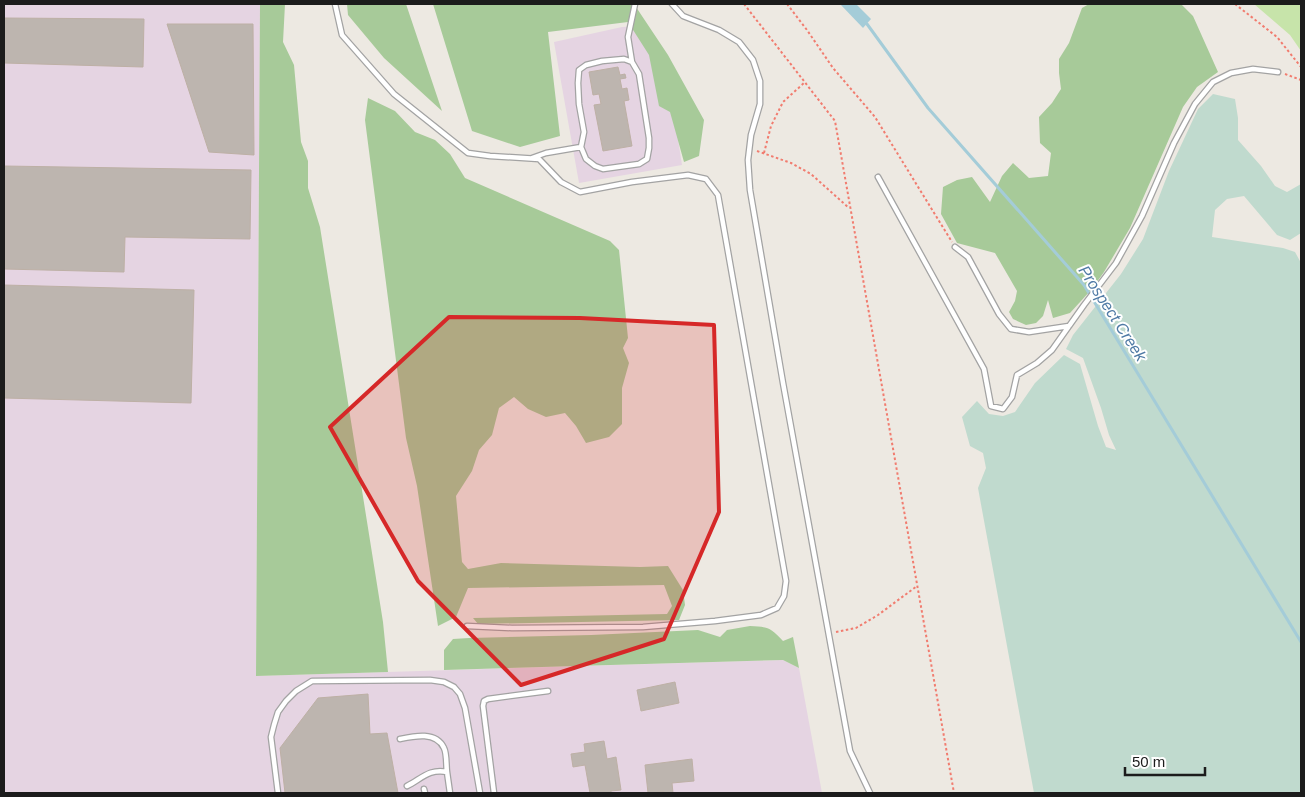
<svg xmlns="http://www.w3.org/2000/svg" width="1305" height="797" font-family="Arial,sans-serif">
<rect width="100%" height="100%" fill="#ede9e2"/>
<path fill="#e5d4e2" d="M4 4H260L256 676 783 660 799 668 822 793H4Z
M644 26 672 101 682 165 579 183 554 42 622 27Z"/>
<path fill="#c7e4aa" d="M1254 4H1301V51L1290 35Z"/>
<path fill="#a7ca99" d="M260 4H285L283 42 294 65 301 142 308 161V188L320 227 383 622 388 672 256 676Z
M347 4H406L442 111 384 58 348 15Z
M433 4H634L668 55 704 120 699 156 684 162 670 112 659 106 649 55 628 22 548 32 560 136 520 147 472 131Z
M1089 4H1181L1193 16 1218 72 1197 87 1183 107 1130 228 1104 272 1091 290 1070 313 1053 318 1048 300 1043 316 1036 323 1026 325 1013 319 1009 312 1015 301 1017 291 995 253 957 243 941 214 943 187 957 180 972 177 990 202 1002 176 1013 163 1029 178 1048 176 1051 153 1040 143 1039 117 1052 103 1061 89 1059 73V59L1069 43 1082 8Z
M368 98 395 111 415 132 435 140 450 154 465 178 610 241 619 250 628 338 623 348 629 363 622 388V424L609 437 586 443 576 426 565 413 546 417 528 409 514 397 499 408 492 435 479 450 472 471 456 496 462 562 468 569 501 563 640 567 668 566 683 590 685 605 679 620 478 624 473 618 667 614 672 606 664 585 468 588 456 617 438 626 417 486 406 438 365 120Z
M750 626C769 627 770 627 783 641L793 637 799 668 783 660 444 670V650L453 639 469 638 591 635 698 630 720 637 727 630Z"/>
<path fill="#c0dace" d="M1213 94 1235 99 1238 118V140L1261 166 1275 186 1287 192 1301 184V233L1290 240 1277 235 1244 196 1227 199 1215 210 1212 237 1283 248 1295 252 1301 263V793H1034L978 488 986 468 983 453 970 446 962 417 977 401 989 414 1003 416 1015 412 1035 383 1064 355 1080 364 1098 426 1106 447 1116 450 1109 435 1101 408 1083 358 1066 349 1073 335 1121 274 1143 239 1169 171 1198 109Z"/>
<path fill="#a4ccd8" d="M840 4H856L871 19 863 28Z"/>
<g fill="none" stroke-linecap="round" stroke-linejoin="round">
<path stroke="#a4ccd8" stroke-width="3" d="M867 24 928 108 1084 285 1301 642"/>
</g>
<path fill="#bdb5af" stroke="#bdb0a5" d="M4 18 144 19 143 67 4 63Z
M167 24H253L254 155 209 152Z
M618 67 620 75 625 74 626 78 620 79 622 89 627 88 629 100 624 101 632 146 603 151 594 105 601 104 599 94 593 95 589 72Z
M4 166 251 170 250 239 125 237 124 272 4 269Z
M4 285 194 290 191 403 4 398Z
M675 682 679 703 641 711 637 690Z
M368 694 370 734 387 733 398 793H285L280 748 318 698Z
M604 741 607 759 616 757 621 790 611 791V793H590L585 765 573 767 571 754 585 752 584 744Z
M692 759 694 781 672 783 673 793H664V792L648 793 645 765Z"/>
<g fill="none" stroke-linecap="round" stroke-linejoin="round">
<defs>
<path id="lane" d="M335 4 342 35 394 94 468 153 490 156 539 159 561 182 580 192 632 182 688 175 706 179 718 195 786 581 784 596 777 608 761 615 715 621 643 627 512 628 467 626
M672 4 683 16 719 30 739 42 753 60 760 81V104L751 135 748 160 750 190 783 383 850 751 870 793
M624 59 632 62 639 74 649 138V148L647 159 639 164 603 169 595 166 586 159 581 147 584 132 579 104 578 83 579 70 586 65 602 61Z
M632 62 628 37 635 4
M532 158 546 153 581 147
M878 177 984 369 991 406 1003 409 1012 397 1017 375 1037 363 1052 350 1084 305 1116 263 1142 216 1174 143 1195 104 1213 82 1231 73 1253 69 1278 72
M955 247 968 257 999 314 1011 329 1029 332 1069 326
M400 739C414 736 436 731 444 748 447 754 446 765 447 772
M407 786C421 779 430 768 447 772L450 793
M424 789 425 793
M278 793 271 737 274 725 278 712 286 701 296 691 312 681 430 680 444 682 454 687 460 694 465 708 480 793
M494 793 483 706 484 701 488 699 548 691"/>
</defs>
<use href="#lane" stroke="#a3a3a3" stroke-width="7"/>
<path stroke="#f17c6f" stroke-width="2" stroke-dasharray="2.5 2.5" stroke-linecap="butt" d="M744 4 835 121 954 793
M787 4 807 30 833 68 875 117 952 242
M1235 4 1277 37 1301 67
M1285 74 1301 80
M757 151 791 163 811 174 849 208
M764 153 771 126 783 102 804 83
M836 632 856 628 878 615 917 586"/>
<use href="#lane" stroke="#fff" stroke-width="4.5"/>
</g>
<path fill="#d62828" fill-opacity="0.2" stroke="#d62828" stroke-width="4" stroke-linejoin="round" d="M449 317 580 318 714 325 719 512 664 639 521 685 418 581 330 427Z"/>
<g text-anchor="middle" stroke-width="4" stroke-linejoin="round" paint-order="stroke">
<g font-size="16" font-style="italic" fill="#4f7aa5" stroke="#fff">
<text transform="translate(1113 313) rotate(57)" y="6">Prospect Creek</text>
</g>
</g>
<rect width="1305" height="797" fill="none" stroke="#1c1c1c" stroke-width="10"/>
<path d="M1125 767v8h80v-8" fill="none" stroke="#1c1c1c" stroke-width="2.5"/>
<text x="1132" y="767" font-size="15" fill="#1c1c1c" stroke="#ffffff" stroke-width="4" paint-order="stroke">50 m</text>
</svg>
